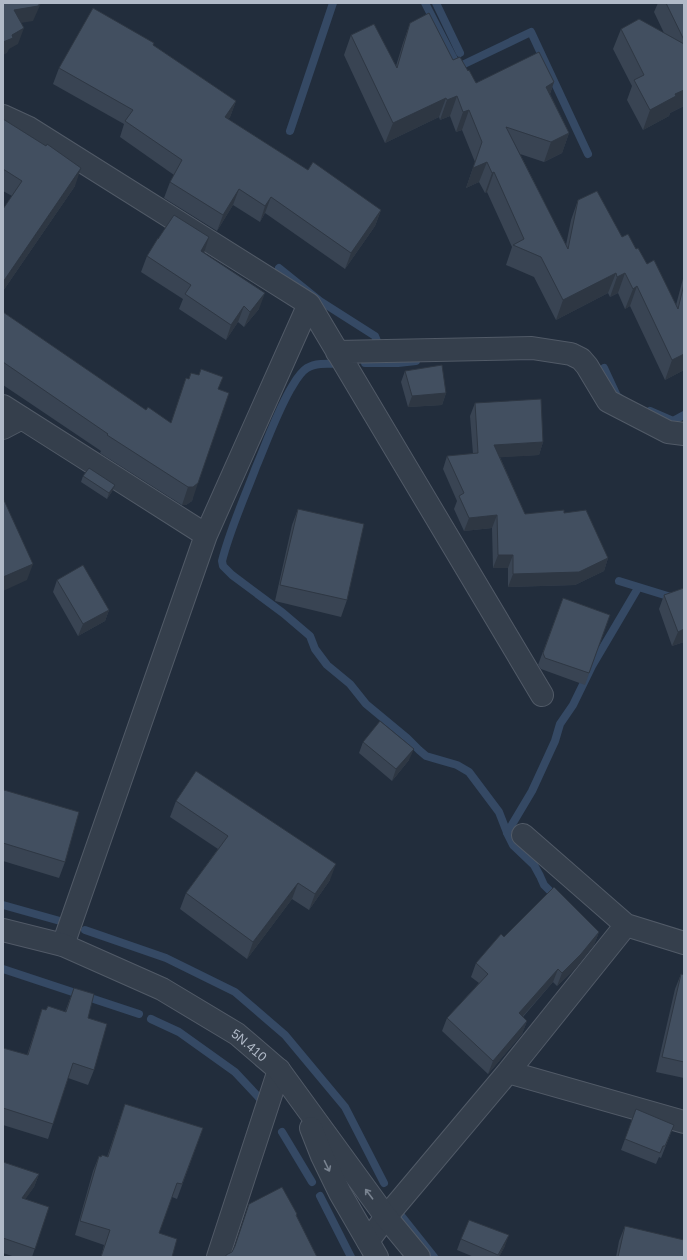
<svg xmlns="http://www.w3.org/2000/svg" width="687" height="1260" font-family="Helvetica,sans-serif">
<rect width="100%" height="100%" fill="#222d3c"/>
<g fill="none" stroke-linecap="round" stroke-linejoin="round">
<path stroke="#354964" stroke-width="8" d="M425 3 458 67 531 32 588 154
M436 3 460 53
M290 131 333 3
M279 268 320 301 375 336 377 341
M365 363H398L416 361
M342 364C331 364 317 362 307 368 299 373 295 382 290 390 276 415 267 441 256 467 244 499 230 529 222 561L223 566 232 575 283 613 310 636 315 649 327 665 350 684 366 704 407 738 419 750 426 756 457 765 469 772 499 812 508 835 513 845 534 865 540 876 544 885 552 893
M604 368 617 396 620 398
M650 411 673 421 684 415
M619 581 684 601
M507 833 532 791 555 741 560 724 573 705 592 666 638 588
M3 905 60 921
M85 930 166 958 235 992 285 1035 345 1107 384 1183
M3 969 139 1014
M151 1019 179 1032 235 1072 264 1103
M282 1132 312 1182
M320 1196 351 1257
M399 1213 434 1257"/>
<defs>
<path id="minor" d="M3 116 29 128 309 304 542 695
M337 352 532 348 571 354 581 359 587 366 608 401 668 432 684 434
M3 406 206 535
M3 428 22 418
M523 835 626 925
M63 945 206 535 309 304
M508 1072 684 1122
M368 1241 386 1217 508 1072 626 925 684 943
M218 1257 279 1070"/>
<g id="tertiary">
<path id="s1" d="M3 930 63 945 162 989 237 1034 279 1070 386 1217 419 1257"/>
<path d="M311 1128 322 1156 340 1193 377 1257"/>
</g>
</defs>
<use href="#minor" stroke="#515a67" stroke-width="24"/>
<use href="#tertiary" stroke="#515a67" stroke-width="24"/>
<use href="#minor" stroke="#353f4c" stroke-width="22"/>
<use href="#tertiary" stroke="#353f4c" stroke-width="22"/>
</g>
<path fill="#394453" d="M658 3H684V106L670 113 669 116 643 130 627 100 632 86 613 49 621 29 664 33 654 12Z
M410 23 453 60 468 71 476 83 554 82 550 94 569 133 562 153 544 162 520 154 566 245 571 220 578 200 636 249 676 305 684 275V370L665 380 630 306 625 309 618 293 610 297 608 293 556 320 534 277 506 265 512 247 487 192 485 193 479 182 466 188 475 162 462 130 456 132 450 116 440 120 439 117 385 143 344 55 351 35 396 66 403 43Z
M153 45 236 101 230 117 228 119 308 170 381 210 375 226 345 269 265 213 260 222 233 205 217 231 164 198 170 182 174 175 120 137 124 124 53 84 59 68Z
M3 119 75 186 3 291V209L12 196 3 191Z
M204 252 259 309 244 327 238 322 226 340 179 309 183 299 141 272 147 256Z
M3 312 146 410 171 423 186 378 189 379 191 373 218 389 192 501 186 505H182L100 453 101 451 3 385Z
M405 371 446 393 442 405 408 407 401 382Z
M475 403 543 442 539 455 500 457 525 514 564 513 608 558 604 571 575 585 508 587V568H493L492 528 464 531 454 509 457 501 443 469 447 456 473 454 470 416Z
M83 476 115 485 113 490 107 499 81 482Z
M298 509 347 600 341 617 275 601 292 525Z
M57 580 109 610 105 621 78 636 53 592Z
M684 588V642L672 646 659 609 664 595Z
M563 598 610 615 585 685 541 669 538 665Z
M363 742 409 760 392 781 359 753Z
M3 792 65 862 59 878 3 861Z
M176 801 330 880 309 910 292 899 247 959 180 909 186 893 218 849 170 817Z
M599 932 594 945 576 968 557 986 553 982 523 1017 527 1021 522 1034 488 1074 442 1031 447 1018 479 983 471 977 476 963 504 937Z
M681 974 684 975V1078L656 1072 675 989Z
M74 988 88 1018 94 1070 88 1085 68 1078 48 1139 3 1125V1048L27 1055 42 1009 46 1010 65 1012Z
M125 1104 203 1128 177 1199 172 1197 159 1233 172 1257H101L104 1245 75 1235 93 1171 99 1156 101 1157H107Z
M636 1109 674 1125 661 1158 659 1157 656 1164 621 1150Z
M3 1162 39 1174 34 1187 25 1199 49 1207 32 1257H15L3 1253Z
M249 1204 297 1214V1216L232 1252 234 1248Z
M625 1226 684 1257H616L619 1241Z
M461 1239 505 1246 499 1257H474L457 1250Z"/>
<path fill="#2e3743" d="M40 3H41L33 21 8 25 14 10Z
M24 28 18 44 9 49 7 53 3 55V42L12 35Z
M554 82 547 102 546 87Z
M684 90V106L670 113 669 116 643 130 650 110 675 94Z
M457 96 450 116 440 120 447 100Z
M446 98 439 117 385 143 393 123Z
M236 101 230 117 219 132 225 117Z
M469 110 462 130 456 132 463 112Z
M569 133 562 153 544 162 551 142Z
M487 162 479 182 466 188 473 168Z
M81 168 75 186 3 291V282Z
M494 172 487 192 485 193 492 173Z
M239 189 233 205 217 231 223 215Z
M271 197 265 213 260 222 265 206Z
M381 210 375 226 345 269 351 253Z
M209 237 204 253 201 251Z
M616 273 608 293 556 320 563 300Z
M625 273 618 293 610 297 617 277Z
M637 286 630 306 625 309 633 289Z
M265 293 259 309 244 327 250 312Z
M244 306 238 322 226 340 231 325Z
M684 354V370L665 380 672 360Z
M446 393 442 405 408 407 412 396Z
M543 442 539 455 490 458 494 445Z
M198 483 192 501 186 505H182L188 487Z
M115 485 113 490 107 499 109 493Z
M497 515 492 528 464 531 469 518Z
M498 555H513L508 568H493Z
M608 558 604 571 575 585 508 587 513 574Z
M33 564 27 580 3 591V577Z
M109 610 105 621 78 636 83 624Z
M684 629V642L672 646 678 632Z
M414 749 409 760 392 781 396 769Z
M336 864 330 880 309 910 315 894Z
M298 883 292 899 247 959 253 942Z
M599 932 594 945 576 968 557 986 562 973Z
M558 969 553 982 514 1026 519 1013Z
M527 1021 522 1034 488 1074 493 1061Z
M39 1174 34 1187 17 1211 22 1198Z
M509 1235 505 1246 499 1257H498Z"/>
<path fill="#424f60" stroke="#2e3743" d="M3 3H40L38 6 14 10 24 28 12 35 13 38 3 42Z
M666 3H684V40Z
M93 8 154 43 153 45 236 101 225 117 308 170 313 162 381 210 351 253 271 197 265 206 239 189 223 215 170 182 182 160 125 121 133 110 59 68Z
M429 13 453 60 460 57 468 71 469 70 476 83 539 52 554 82 546 87 569 133 551 142 506 127 568 249 578 200 597 191 622 237 628 234 636 249 638 248 647 264 654 260 678 309 684 284V354L672 360 637 286 633 289 625 273 617 277 616 273 563 300 541 257 513 245 524 239 494 172 492 173 487 162 473 168 482 142 469 110 463 112 457 96 447 100 446 98 393 123 351 35 374 24 397 68 410 23Z
M639 19 684 44V90L675 94 676 96 650 110 634 80 644 75 621 29Z
M3 119 46 146 47 144 81 168 3 282V209L22 181 3 169Z
M174 215 209 237 201 251 265 293 250 312 244 306 231 325 185 294 191 285 147 256 158 238V239Z
M3 312 146 410 148 407 171 423 186 378 189 379 191 373 199 375 201 369 223 377 218 389 229 393 198 483 193 487H188L107 435 108 434 3 362Z
M442 365 446 393 412 396 405 371Z
M541 399 543 442 494 445 525 514 564 510V513L586 510 608 558 579 572 513 574V555H498L497 515 469 518 459 496 464 493 447 456 478 453 475 403Z
M89 468 115 485 109 493 83 476Z
M3 498 33 564 3 577Z
M298 509 364 524 347 600 280 585Z
M83 565 109 610 83 624 57 580Z
M684 588V629L678 632 664 595Z
M563 598 610 615 589 673 545 658 543 653Z
M380 721 414 749 396 769 363 742Z
M196 771 336 864 315 894 298 883 253 942 186 893 228 836 176 801Z
M4 790 79 812 65 862 3 843V793Z
M554 887 599 932 581 954 562 973 558 969 519 1013 527 1021 493 1061 447 1018 488 974 476 963 501 934 504 937Z
M681 974 684 975V1062L662 1057Z
M74 988 94 994 88 1018 107 1024 94 1070 73 1063 53 1124 3 1108V1048L28 1055 42 1009 46 1010 48 1006 66 1012Z
M125 1104 203 1128 182 1184 177 1183 159 1233 177 1239 172 1257H101L110 1230 80 1221 99 1156 101 1157 102 1155 108 1157Z
M636 1109 674 1125 665 1146H663L660 1153 625 1139Z
M3 1162 39 1174 22 1198 49 1207 35 1249 3 1238Z
M282 1187 297 1214 296 1215 317 1257H226V1255L232 1252 235 1246 249 1204Z
M469 1220 509 1235 498 1255 461 1239Z
M625 1226 684 1240V1257H618Z"/>
<defs><path id="oneway-shaft" d="M-6 0H5M1.5-3L5.5 0L1.5 3" fill="none" stroke-width="1.6" stroke-linecap="round" stroke-linejoin="round"/></defs>
<g stroke="#798390">
<use href="#oneway-shaft" transform="translate(327 1166) rotate(64)"/>
<use href="#oneway-shaft" transform="translate(369 1194) rotate(-127)"/>
</g>
<g text-anchor="middle" stroke-width="4" stroke-linejoin="round" paint-order="stroke">
<g font-size="13" fill="#b1bac8" stroke="#1b2431">
<text dy="5" stroke="none"><textPath href="#s1" startOffset="274">5N.410</textPath></text>
</g>
</g>
<rect width="687" height="1260" fill="none" stroke="#b1bac8" stroke-width="8"/>
</svg>
